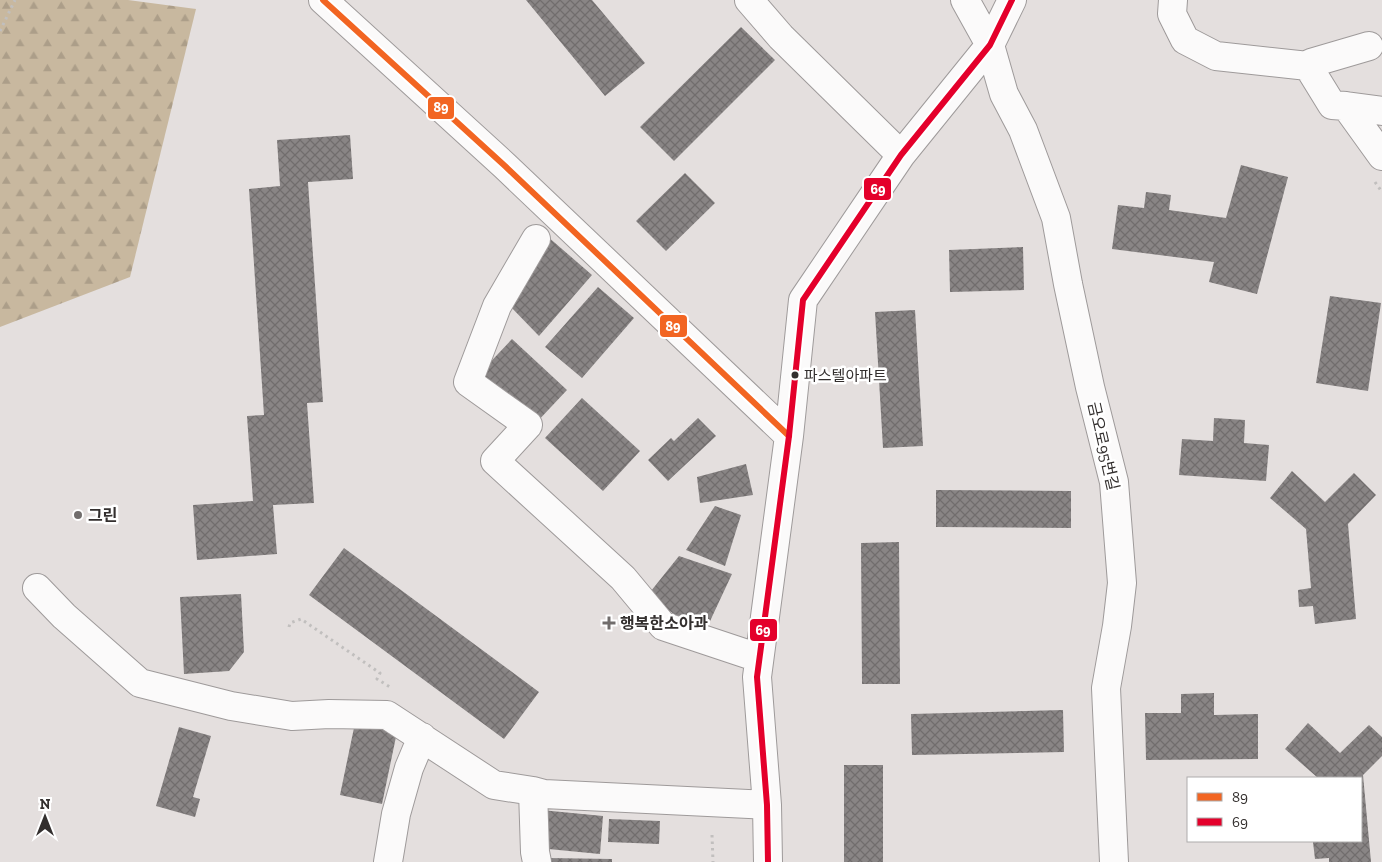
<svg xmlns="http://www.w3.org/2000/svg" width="1382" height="862" font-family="'Zilla Slab','Noto Sans KR',serif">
<defs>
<pattern id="forest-firs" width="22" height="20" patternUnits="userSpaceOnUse" patternTransform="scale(1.25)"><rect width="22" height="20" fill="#c8b89f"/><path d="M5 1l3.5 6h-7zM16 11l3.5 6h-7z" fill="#ac9e89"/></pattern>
<pattern id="building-cross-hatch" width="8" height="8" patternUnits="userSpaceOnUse" patternTransform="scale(1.25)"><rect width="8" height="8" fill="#898585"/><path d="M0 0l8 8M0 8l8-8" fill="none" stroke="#716d6d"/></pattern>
</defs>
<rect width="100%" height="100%" fill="#e4dfde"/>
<path fill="url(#forest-firs)" d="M0 0H128L196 9 130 277 0 327Z"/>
<path fill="url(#building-cross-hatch)" d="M526 0H592L645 63 605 96Z
M741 27 775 60 674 161 640 127Z
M350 135 353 179 308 182 323 402 307 403 314 503 273 505 277 554 197 560 193 505 253 501 247 416 264 415 249 189 280 186 277 140Z
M1241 165 1288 177 1257 294 1209 282 1214 262 1112 249 1118 205 1144 208 1146 192 1171 195 1169 210 1226 218Z
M685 173 715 203 666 251 636 221Z
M547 236 592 275 539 336 506 302Z
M1023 247 1024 290 950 292 949 250Z
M598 287 634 318 582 378 545 347Z
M1330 296 1381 303 1368 391 1316 383Z
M915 310 923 446 883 448 875 312Z
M512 339 567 390 535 424 480 373Z
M582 398 640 451 603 491 545 438Z
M698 418 716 436 668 481 648 460 671 438 674 441Z
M1214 418 1245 420 1244 443 1269 445 1266 481 1179 475 1182 439 1213 441Z
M746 464 753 495 700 503 697 477Z
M1292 471 1325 502 1354 473 1376 495 1348 524 1356 619 1315 624 1313 606 1299 607 1298 590 1311 588 1306 529 1270 498Z
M936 490 1071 491V528L936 527Z
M715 506 741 515 725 566 686 550Z
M899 542 900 684H862L861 543Z
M344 548 539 692 504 739 309 595Z
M679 556 732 574 704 634 647 596Z
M241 594 244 652 229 671 184 674 180 597Z
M1214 693V715L1258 714V759L1146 760 1145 713H1181V694Z
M1063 710 1064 752 912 755 911 714Z
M355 723 397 732 382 804 340 795Z
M1308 723 1340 753 1369 725 1382 737V756L1363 775 1371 862H1329V858L1315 859 1313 842 1323 841H1361V778H1318L1285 749Z
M179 727 211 736 193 797 200 799 195 817 156 806Z
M844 765H883V862H844Z
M541 810 603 816 600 854 538 848Z
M609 819 660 821 659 844 608 842Z
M547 858 612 859V862H547Z"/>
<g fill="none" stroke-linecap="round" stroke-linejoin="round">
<defs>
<path id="minor" d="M323 0 505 166 789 436
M749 0 781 37 901 155
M965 0 990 45 1004 94 1023 130 1056 218 1068 284 1090 387 1114 482 1122 583 1117 626 1106 688 1114 862
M1173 0 1172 14 1185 40 1216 56 1308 66 1332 105 1346 106
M1308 66 1311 63 1369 46
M1382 111 1346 106 1382 156
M536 239 497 306 468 382 528 425 495 461 623 578 663 626 759 658
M37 588 64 616 140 683 231 706 292 716 329 714 387 715 494 785 533 791 544 794 767 805
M533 791 535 852 537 862
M388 862 396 814 409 768 422 737
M768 862 767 805 757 677 789 436 803 300 901 155 990 45 1012 0"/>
</defs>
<use href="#minor" stroke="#9e9a9a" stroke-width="30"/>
<path stroke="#c1bfbe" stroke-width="3" stroke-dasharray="2.5 4" stroke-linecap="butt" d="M0 31 15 0
M1375 182 1382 192
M289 627 290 623 301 619 380 673 377 679 390 687
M712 835 713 862"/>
<use href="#minor" stroke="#fbfafa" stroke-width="28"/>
<defs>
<path id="bus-1" d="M323 0 505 166 789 436"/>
<path id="bus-2" d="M768 862 767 805 757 677 789 436 803 300 901 155 990 45 1012 0"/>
</defs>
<use href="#bus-1" stroke="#fff" stroke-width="10"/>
<use href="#bus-2" stroke="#fff" stroke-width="10"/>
<use href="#bus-1" stroke="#f26522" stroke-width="6"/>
<use href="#bus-2" stroke="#e4002b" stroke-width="6"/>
</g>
<circle fill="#332f2e" stroke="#fff" stroke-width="2" cx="795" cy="375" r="4.5"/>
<g fill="#716d6c" stroke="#fff" stroke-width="2">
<circle cx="78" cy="515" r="5"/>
<path d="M606.5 615.5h5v5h5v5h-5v5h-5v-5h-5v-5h5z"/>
</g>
<g text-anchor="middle" stroke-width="5" stroke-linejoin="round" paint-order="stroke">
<g font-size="15" fill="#332f2e" stroke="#fff" text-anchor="start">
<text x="804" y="381">파스텔아파트</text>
</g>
<g font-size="16" fill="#332f2e" stroke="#fff">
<text transform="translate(1104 446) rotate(77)" y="6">금오로95번길</text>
</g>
<g font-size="16" font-weight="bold" fill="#332f2e" stroke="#fff" text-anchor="start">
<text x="88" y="521">그린</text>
<text x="620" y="629">행복한소아과</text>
</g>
</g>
<g stroke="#fff" stroke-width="2">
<rect x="427" y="96" width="28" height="24" rx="5" fill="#f26522"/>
<rect x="863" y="177" width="29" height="24" rx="5" fill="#e4002b"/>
<rect x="659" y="314" width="29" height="24" rx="5" fill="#f26522"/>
<rect x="749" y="618" width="29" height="24" rx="5" fill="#e4002b"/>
</g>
<g font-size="14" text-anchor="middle" font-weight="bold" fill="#fff">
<text x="441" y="112">89</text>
<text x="878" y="194">69</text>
<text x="673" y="331">89</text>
<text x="763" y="635">69</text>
</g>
<rect x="1187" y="777" width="175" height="65" fill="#ffffff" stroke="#adacab"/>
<rect x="1197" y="793" width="25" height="8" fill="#f26522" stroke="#adacab"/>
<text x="1232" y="802" font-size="15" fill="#332f2e">89</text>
<rect x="1197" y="818" width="25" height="8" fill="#e4002b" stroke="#adacab"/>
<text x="1232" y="827" font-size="15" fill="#332f2e">69</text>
<g transform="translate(45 817)" stroke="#ffffff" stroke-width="4" paint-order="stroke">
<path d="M0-4L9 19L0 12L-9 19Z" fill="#332f2e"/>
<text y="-8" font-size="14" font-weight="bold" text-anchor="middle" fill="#332f2e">N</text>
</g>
</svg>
